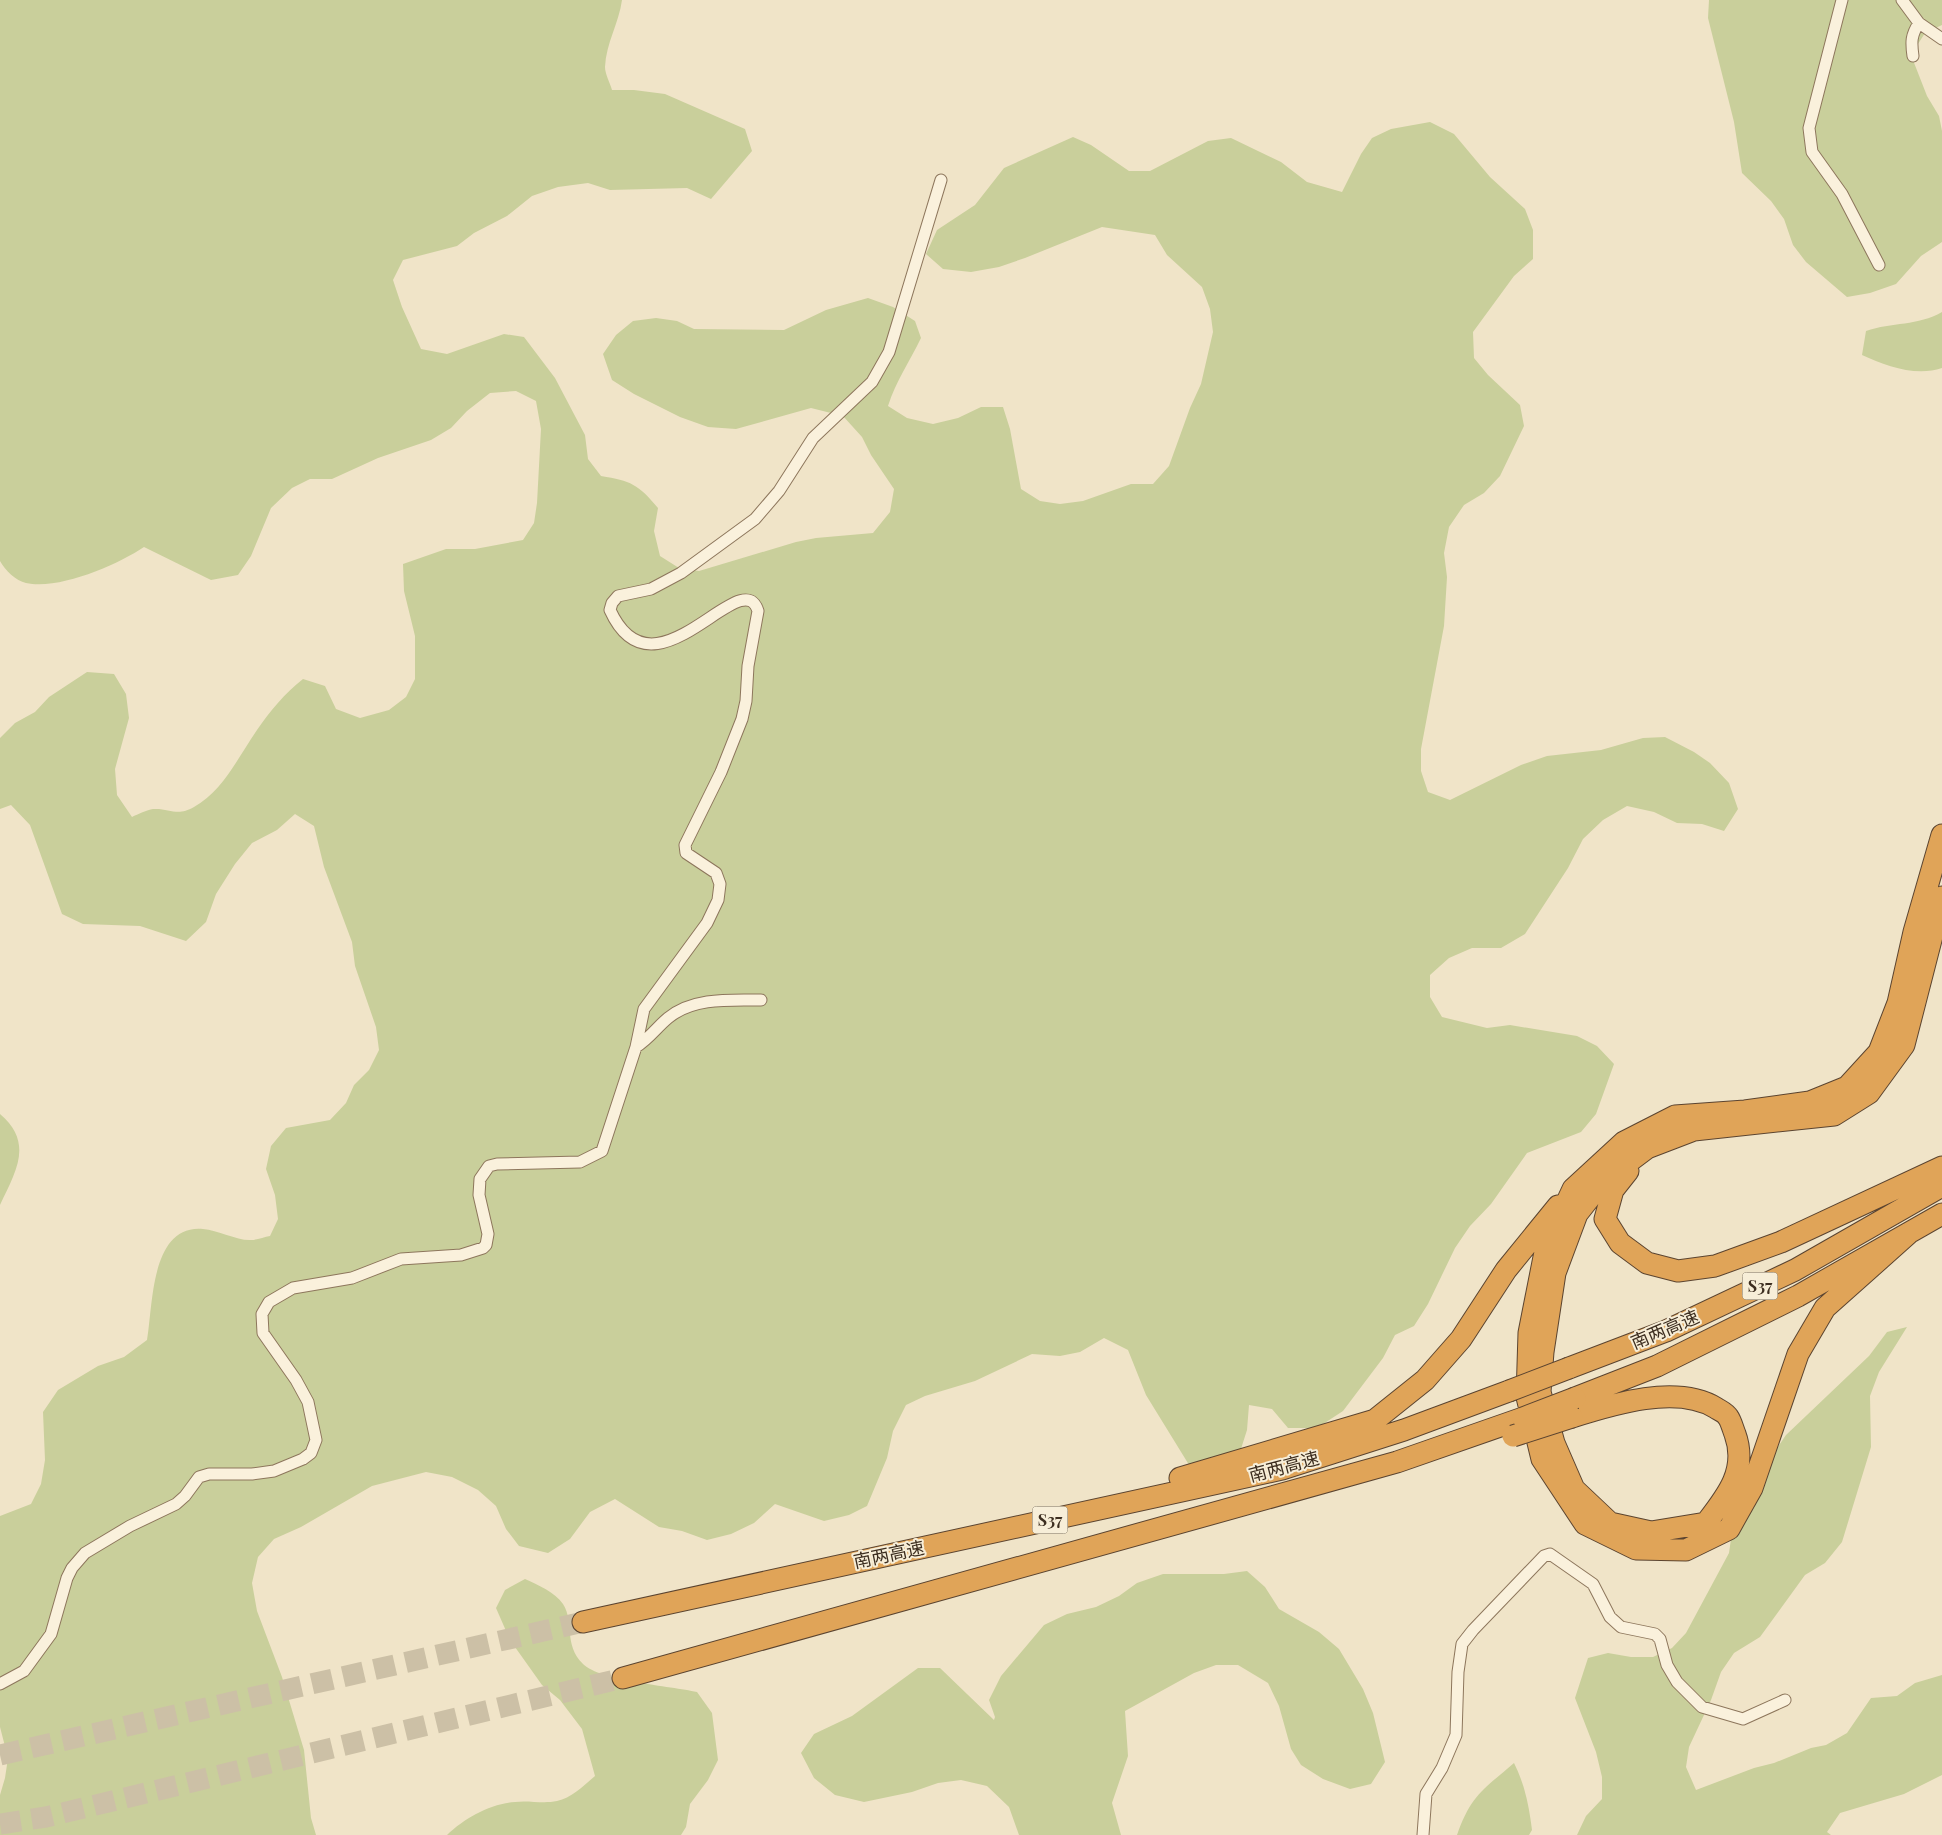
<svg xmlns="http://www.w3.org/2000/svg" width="1942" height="1835" font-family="'Playfair Display','Noto Sans SC',serif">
<rect width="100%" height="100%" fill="#f0e4c8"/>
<path fill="#c9cf9b" d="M0 0H622C619 23 606 43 605 67 605 74 610 83 612 90H634L665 94 745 129 752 151 711 199 687 188 610 190 588 183 558 187 532 196 507 216 474 233 457 246 403 260 393 280 402 307 421 349 447 354 504 334 524 337 555 378 585 435 588 459 601 476C631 481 638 484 658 508L654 531 660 556 679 568 699 571 796 542 816 538 873 533 890 512 894 489 871 455 862 437 843 416 811 408 736 429 708 427 680 417 634 394 612 380 603 354 616 335 633 321 656 318 677 321 694 329 784 330 826 310 868 298 893 307 915 321 921 338C910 361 896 381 888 406L907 418 933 424 958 418 981 407H1003L1010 429 1021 489 1040 501 1060 504 1083 501 1131 484H1153L1169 466 1190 408 1201 384 1213 332 1210 309 1202 287 1167 255 1155 235 1102 227 1025 258 999 267 971 272 943 269 926 254 937 230 975 205 1004 168 1073 137 1091 145 1129 171H1150L1208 141 1231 138 1281 162 1307 182 1342 192 1361 154 1372 138 1391 129 1430 122 1454 134 1490 177 1525 209 1533 230V259L1514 276 1473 332 1474 358 1488 375 1520 405 1524 426 1500 476 1484 493 1464 505 1449 527 1444 553 1447 577 1444 626 1421 749V771L1428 792 1450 800 1521 765 1547 756 1601 750 1643 738 1665 737 1694 752 1710 763 1729 783 1738 809 1724 831 1702 824 1677 823 1654 812 1627 806 1603 820 1583 839 1568 868 1525 934 1501 948H1472L1449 958 1430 975V997L1442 1017 1487 1028 1510 1025 1577 1036 1597 1046 1614 1064 1596 1114 1581 1132 1527 1153 1491 1204 1470 1226 1455 1248 1428 1304 1414 1326 1395 1335 1383 1358 1343 1411 1317 1428H1288L1272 1409 1249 1405 1247 1430 1240 1452 1194 1473 1146 1395 1128 1350 1104 1338 1080 1352 1060 1356 1032 1354 975 1381 925 1396 906 1405 893 1431 887 1458 867 1506 849 1515 824 1521 775 1504 754 1523 731 1534 707 1540 682 1531 659 1527 615 1499 590 1512 570 1539 548 1553 519 1546 506 1529 496 1506 478 1490 452 1477 426 1472 372 1486 301 1527 274 1539 258 1557 252 1583 257 1611 282 1677 304 1750 311 1818 316 1835H0V1795L5 1778 8 1758 0 1727V1516L31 1504 41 1484 45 1460 43 1412 58 1390 98 1366 124 1357 147 1340C153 1307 150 1224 203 1229 218 1230 238 1241 251 1240 257 1240 264 1237 270 1236L278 1219 275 1195 266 1169 271 1146 286 1128 330 1120 346 1103 354 1085 369 1070 379 1050 376 1027 355 966 352 942 324 867 314 826 295 814 277 830 252 843 235 864 216 894 206 922 186 941 140 926 83 924 62 914 30 825 11 805 0 809V738L15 723 35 712 49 697 87 672 114 674 126 694 129 718 115 769 117 795 132 817C138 814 147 810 153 809 170 808 177 817 194 807 224 790 238 757 257 730 270 711 285 693 303 679L325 686 336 709 360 718 389 710 406 697 415 679V636L404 591 403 564 446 549H475L523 540 534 523 537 503 541 429 536 401 516 391 490 393 467 411 451 428 431 440 378 458 332 479H310L292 488 271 508 251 556 238 575 211 580 144 547C117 565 60 590 26 583 16 581 5 570 0 561Z
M1709 0H1942V25L1925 33 1911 55 1927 96 1939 116 1942 131V242L1921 256 1896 284 1870 293 1847 297 1806 262 1793 245 1784 219 1771 201 1742 173 1734 122 1708 18Z
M1942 312V368C1916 377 1886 366 1862 355L1866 331C1892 322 1918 326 1942 312Z
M0 1114C34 1143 16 1171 0 1205Z
M1907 1327 1879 1372 1870 1396 1871 1447 1842 1542 1825 1563 1805 1575 1760 1637 1734 1653 1721 1672 1711 1700 1689 1747 1686 1767 1696 1790 1754 1768 1774 1763 1811 1748 1826 1745 1847 1733 1871 1698 1897 1696 1915 1683 1942 1675V1775L1904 1794 1840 1813 1827 1832 1831 1835H1577L1586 1816 1602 1799V1777L1596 1752 1575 1698 1588 1658 1608 1653 1631 1657H1653L1672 1648 1686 1633 1729 1553 1732 1532 1775 1451 1786 1435 1869 1356 1887 1332Z
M1247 1571 1265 1587 1279 1609 1319 1632 1339 1649 1363 1689 1373 1713 1385 1762 1371 1784 1350 1789 1323 1779 1301 1765 1291 1749 1279 1706 1268 1683 1238 1665H1216L1194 1673 1125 1711 1128 1756 1112 1803 1121 1835H1019L1009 1807 987 1786 961 1780 938 1783 912 1792 864 1802 835 1795 814 1778 801 1753 814 1734 852 1716 918 1668H940L994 1720 995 1717 989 1700 1001 1676 1044 1625 1067 1614 1096 1607 1119 1596 1137 1583 1163 1574H1224Z
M525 1579C538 1585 555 1592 563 1604 575 1623 563 1644 583 1664 600 1681 671 1686 697 1692L712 1713 718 1760 708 1780 690 1804 686 1827 681 1835H447C465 1818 490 1804 515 1802 528 1800 543 1804 557 1801 572 1798 584 1785 595 1776L582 1729 560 1700 542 1685 510 1640 496 1608 505 1590Z
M1514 1763C1525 1785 1529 1806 1532 1830L1529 1835H1457C1471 1795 1484 1789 1514 1763Z"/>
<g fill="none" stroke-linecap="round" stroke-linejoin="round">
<path stroke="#ccc0a6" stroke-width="21" stroke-dasharray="21 11" stroke-linecap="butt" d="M0 1755 583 1622
M0 1824 46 1817 623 1678"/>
<defs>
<path id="minor" d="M1842 0 1809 128 1812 152 1842 194 1879 265
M1902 0 1919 23 1942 39
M1913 56C1911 42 1911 35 1919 23
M636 1047C649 1039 657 1027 668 1018 693 997 731 1000 761 1000
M0 1684 24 1671 51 1634 67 1578 72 1568 85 1553 130 1526 176 1504 185 1496 199 1477 209 1474H252L274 1471 303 1459 311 1453 316 1440 308 1402 296 1380 263 1333 262 1314 269 1302 293 1288 352 1278 401 1259 461 1255 483 1248 486 1245 488 1234 479 1195 480 1179 489 1166 497 1164 580 1162 602 1151 636 1047 644 1009 707 923 718 900 720 884 716 873 686 853 685 845 721 772 742 719 746 701 748 666 758 611C742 560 654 707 610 610L612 603 618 596 651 589 681 573 755 519 779 491 813 438 872 382 889 352 941 180
M1423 1835 1426 1794 1442 1768 1456 1735 1458 1672 1462 1644 1473 1630 1544 1556 1550 1554 1593 1584 1610 1617 1621 1627 1655 1634 1660 1639 1667 1665 1677 1682 1702 1707 1743 1719 1785 1700"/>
<path id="motorway" d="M1628 1171 1613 1190 1605 1219 1620 1243 1647 1263 1678 1271 1715 1266 1781 1242 1942 1167
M1908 1234 1825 1308 1798 1354 1752 1488 1729 1529 1686 1550 1636 1549 1585 1524 1542 1459 1527 1397 1529 1333 1546 1247 1573 1189 1624 1142 1675 1116 1745 1111 1810 1102 1847 1087 1879 1052 1898 1003 1914 932 1942 835
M1569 1368 1666 1331 1795 1270 1942 1186
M1575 1398 1657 1366 1798 1296 1942 1214
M1572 1417C1613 1404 1677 1384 1716 1408 1719 1410 1726 1413 1728 1417 1731 1421 1733 1429 1735 1434 1748 1470 1727 1496 1706 1523L1651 1532 1610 1523 1574 1489 1554 1443 1540 1392 1543 1352 1555 1273 1577 1214 1603 1181 1647 1148 1694 1130 1834 1115 1869 1093 1904 1045 1942 897
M1180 1478 1375 1420 1425 1380 1461 1339 1506 1270 1558 1206
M583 1622 1282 1469 1404 1430 1509 1391
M623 1678 1397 1462 1523 1418"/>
</defs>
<use href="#minor" stroke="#8d765c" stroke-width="13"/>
<use href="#motorway" stroke="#5b4430" stroke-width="23"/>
<use href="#minor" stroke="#faf1dc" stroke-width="11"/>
<use href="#motorway" stroke="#e0a458" stroke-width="21"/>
<defs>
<path id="motorway-bridge" d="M1509 1391 1569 1368
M1523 1418 1575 1398
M1513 1436 1572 1417"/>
</defs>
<use href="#motorway-bridge" stroke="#5b4430" stroke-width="23" stroke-linecap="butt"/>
<use href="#motorway-bridge" stroke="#e0a458" stroke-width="21"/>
</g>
<g text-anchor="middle" stroke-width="4" stroke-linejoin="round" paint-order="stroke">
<g fill="#f7eed8" stroke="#756857" stroke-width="1">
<rect x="1742.5" y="1272.5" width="35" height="27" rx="4"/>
<rect x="1032.5" y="1506.5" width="35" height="27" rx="4"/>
</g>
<g font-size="16" font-weight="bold" fill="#3d2e20">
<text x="1760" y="1292">S37</text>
<text x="1050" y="1526">S37</text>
</g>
<g font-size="18" fill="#3d2e20" stroke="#f7eed8">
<text transform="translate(1665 1330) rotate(-23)" y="6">南两高速</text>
<text transform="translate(1284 1467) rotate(-15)" y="6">南两高速</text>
<text transform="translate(889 1555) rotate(-12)" y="6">南两高速</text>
</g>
</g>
</svg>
